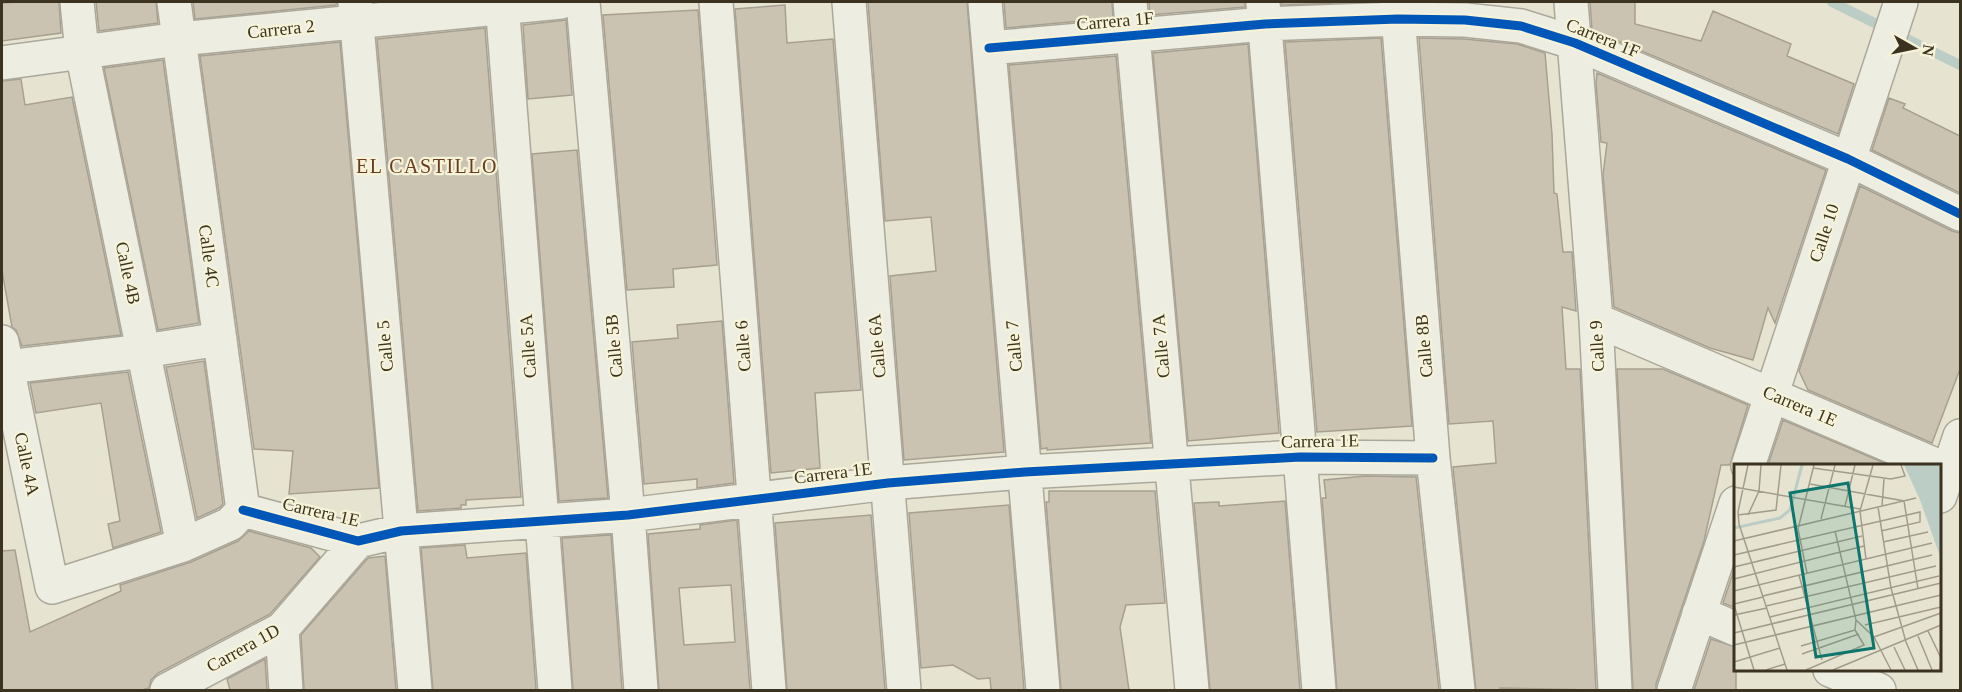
<svg xmlns="http://www.w3.org/2000/svg" width="1962" height="692" font-family="Georgia,serif">
<rect width="100%" height="100%" fill="#e6e4d1"/>
<g fill="none" stroke-linecap="round" stroke-linejoin="round">
<path stroke="#bbcdc5" stroke-width="10" d="M1832 2 1960 65"/>
</g>
<path fill="#cac3b2" stroke="#a7a090" stroke-width="1.5" fill-rule="evenodd" d="M17 2H59L61 33 2 41V3Z
M96 2H156L158 23 99 31Z
M193 2H337L336 5 195 19Z
M868 2H967L1004 452 904 460 890 276 936 271 931 217 885 221Z
M1004 2H1112L1113 18 1006 28Z
M1149 2H1245V7L1150 15Z
M1282 2H1364L1282 5Z
M1590 2H1635V24L1701 41 1713 11 1791 44 1787 56 1854 84 1838 134 1592 30Z
M785 5 787 43 833 39 861 390 815 393 820 468 771 473 735 9Z
M698 10 717 265 673 269 674 287 627 290 603 15Z
M566 20 572 95 528 99 523 25Z
M485 28 521 497 466 500V505H461V508L418 511 377 39Z
M1381 38 1412 426 1317 432 1285 42Z
M1419 38 1464 39 1517 44 1545 53 1552 134 1554 193 1557 194 1563 252H1572L1576 311 1562 307 1566 369H1580L1596 690 1500 688V690H1476L1453 467 1496 463 1493 421 1449 424Z
M340 42 379 488 289 494 293 451 254 449 200 56Z
M1248 44 1279 433 1188 441 1153 53Z
M1116 56 1151 443 1047 450V448L1041 449 1009 65Z
M163 60 199 323 158 330 104 68Z
M1597 73 1826 170 1775 323 1768 308 1753 360 1710 348 1614 307 1603 175 1607 143 1601 142 1596 83Z
M21 79 25 105 72 97 121 335 22 346 16 330 12 327 2 271V81Z
M1889 98 1905 104 1903 108 1960 136V193L1872 150Z
M577 150 608 498 559 501 532 154Z
M1860 186 1952 231 1960 233V369L1932 443 1808 390 1799 371Z
M722 321 734 483 697 488V479L644 484 632 342 678 338 677 325Z
M204 361 223 504 219 508 197 518 166 367Z
M1617 369H1663L1748 405 1730 465H1721L1704 541 1656 684V690H1633Z
M128 372 161 532 113 548 108 524 120 521 101 403 36 413 30 383Z
M1783 420 1889 465H1768Z
M1365 476 1416 477 1439 690H1337L1322 498H1326L1324 480Z
M1049 491H1155L1165 603 1126 605 1120 627 1129 690H1061L1046 502H1049Z
M1285 501 1300 690H1210L1194 503 1219 502V506Z
M1009 505 1024 690H991L990 678 978 679 953 665 921 668 909 513Z
M871 515 885 690H787L775 523Z
M737 520 750 690H659L648 534 700 529V525ZM731 585 735 642 684 645 679 588Z
M249 531 311 548 320 557 270 614 158 673 151 680 149 688 142 690H2V551L15 550 30 632 121 591 120 585 191 562 238 541Z
M611 535 622 690H573L562 538Z
M465 545 467 558 526 553 536 690H433L421 548Z
M385 556 396 690H304L301 635 368 558Z
M1734 570 1736 571V608L1723 603Z
M1711 639 1736 647V690H1694Z
M265 659 267 690H230L227 679Z"/>
<g fill="none" stroke-linecap="round" stroke-linejoin="round">
<defs>
<path id="minor" d="M77 2 82 52 183 545
M174 2 243 510
M355 2 415 690
M502 2 555 690
M583 2 628 515 641 690
M716 2 769 690
M849 2 904 690
M985 2 1043 690
M1130 2 1192 690
M1397 2 1433 458 1458 690
M1571 2 1596 320 1615 690
M1263 3 1319 690
M989 48 1265 24 1398 19 1465 20 1521 26 1575 43 1848 159 1960 214
M2 63 179 39 561 2
M1596 320 1938 466
M2 342 52 587 183 545 230 524 243 510
M7 367 144 351 220 339
M1748 466 1901 2
M1940 496 1960 436
M243 510 358 541 401 531 628 515 888 483 1025 472 1300 457 1433 458
M1699 613 1736 629
M282 629 286 690
M1830 670 1879 690
M167 690 282 629 358 541
M1674 690 1736 503"/>
</defs>
<use href="#minor" stroke="#aca899" stroke-width="36"/>
<use href="#minor" stroke="#eeede2" stroke-width="33"/>
<defs>
<path id="cycleway" d="M989 48 1265 24 1398 19 1465 20 1521 26 1575 43 1848 159 1960 214
M243 510 358 541 401 531 628 515 888 483 1025 472 1300 457 1433 458"/>
</defs>
<use href="#cycleway" stroke="#f6f3d8" stroke-width="13"/>
<use href="#cycleway" stroke="#0057b8" stroke-width="9"/>
</g>
<g text-anchor="middle" stroke-width="4.5" stroke-linejoin="round" paint-order="stroke">
<g font-size="18" fill="#3b3320" stroke="#f6f3d8">
<text transform="translate(1115 21) rotate(-5)" y="6">Carrera 1F</text>
<text transform="translate(281 29) rotate(-6)" y="6">Carrera 2</text>
<text transform="translate(1603 38) rotate(22)" y="6">Carrera 1F</text>
<text transform="translate(1824 233) rotate(-72)" y="6">Calle 10</text>
<text transform="translate(209 256) rotate(82)" y="6">Calle 4C</text>
<text transform="translate(128 273) rotate(78)" y="6">Calle 4B</text>
<text transform="translate(385 346) rotate(-95)" y="6">Calle 5</text>
<text transform="translate(528 346) rotate(-94)" y="6">Calle 5A</text>
<text transform="translate(614 346) rotate(-95)" y="6">Calle 5B</text>
<text transform="translate(743 346) rotate(-94)" y="6">Calle 6</text>
<text transform="translate(877 346) rotate(-95)" y="6">Calle 6A</text>
<text transform="translate(1014 346) rotate(-95)" y="6">Calle 7</text>
<text transform="translate(1161 346) rotate(-95)" y="6">Calle 7A</text>
<text transform="translate(1424 346) rotate(-95)" y="6">Calle 8B</text>
<text transform="translate(1597 346) rotate(-93)" y="6">Calle 9</text>
<text transform="translate(1800 406) rotate(23)" y="6">Carrera 1E</text>
<text transform="translate(1320 441) rotate(-1)" y="6">Carrera 1E</text>
<text transform="translate(27 464) rotate(78)" y="6">Calle 4A</text>
<text transform="translate(833 473) rotate(-7)" y="6">Carrera 1E</text>
<text transform="translate(321 512) rotate(13)" y="6">Carrera 1E</text>
<text transform="translate(243 648) rotate(-29)" y="6">Carrera 1D</text>
</g>
<g font-size="20" letter-spacing="1.5" fill="#683c20" stroke="#f6f3d8">
<text x="427" y="173">EL CASTILLO</text>
</g>
</g>
<g transform="translate(1734 464)">
<rect width="207" height="207" fill="#e6e4d1"/>
<path d="M170 1H207V95L186 36Z" fill="#bbcdc5"/>
<path fill="none" stroke="#bbcdc5" stroke-width="3" d="M0 64 46 54 56 46 68 1"/>
<path fill="none" stroke="#a29d8a" stroke-width="1.5" d="M14 1 4 48 5 60 53 206M79 4 157 15 171 12 167 1M76 20 170 37 184 125M0 23 126 45M111 42 121 1M148 42 150 15M144 43 157 124 172 178 184 206M4 51 42 46 47 1M14 51 25 27 27 1M87 55 101 1M0 77 182 34M149 78 194 68M0 91 186 48V58L147 67M132 95 126 47 139 1M0 103 128 72M73 109 64 65 80 1M65 111 88 196M0 115 130 82M0 127 198 79M29 132 198 91M0 140 29 133M0 141 20 206M32 142 202 102M0 151 33 144M36 153 205 112M122 156 140 173 157 206M131 161 207 143M194 167 207 194 206 206M0 169 207 119M184 172 198 206M140 173 207 149M0 181 207 131M67 182 121 166M160 183 171 206M68 190 125 170M0 198 46 184M32 206 51 200M72 206 130 181 121 166 122 156 101 67M99 206 207 161"/>
<path fill="#0f766e" fill-opacity="0.15" stroke="#0f766e" stroke-width="3" d="M114 19 140 184 82 193 56 29Z"/>
<rect width="207" height="207" fill="none" stroke="#3b3320" stroke-width="3"/>
</g>
<rect width="1962" height="692" fill="none" stroke="#3b3320" stroke-width="6"/>
<g transform="translate(1914 48) rotate(99)" stroke="#f6f3d8" stroke-width="4.5" paint-order="stroke">
<path d="M0-4.5L10 22L0 15L-10 22Z" fill="#3b3320"/>
<text y="-9" font-size="16" font-weight="bold" text-anchor="middle" fill="#3b3320">N</text>
</g>
</svg>
